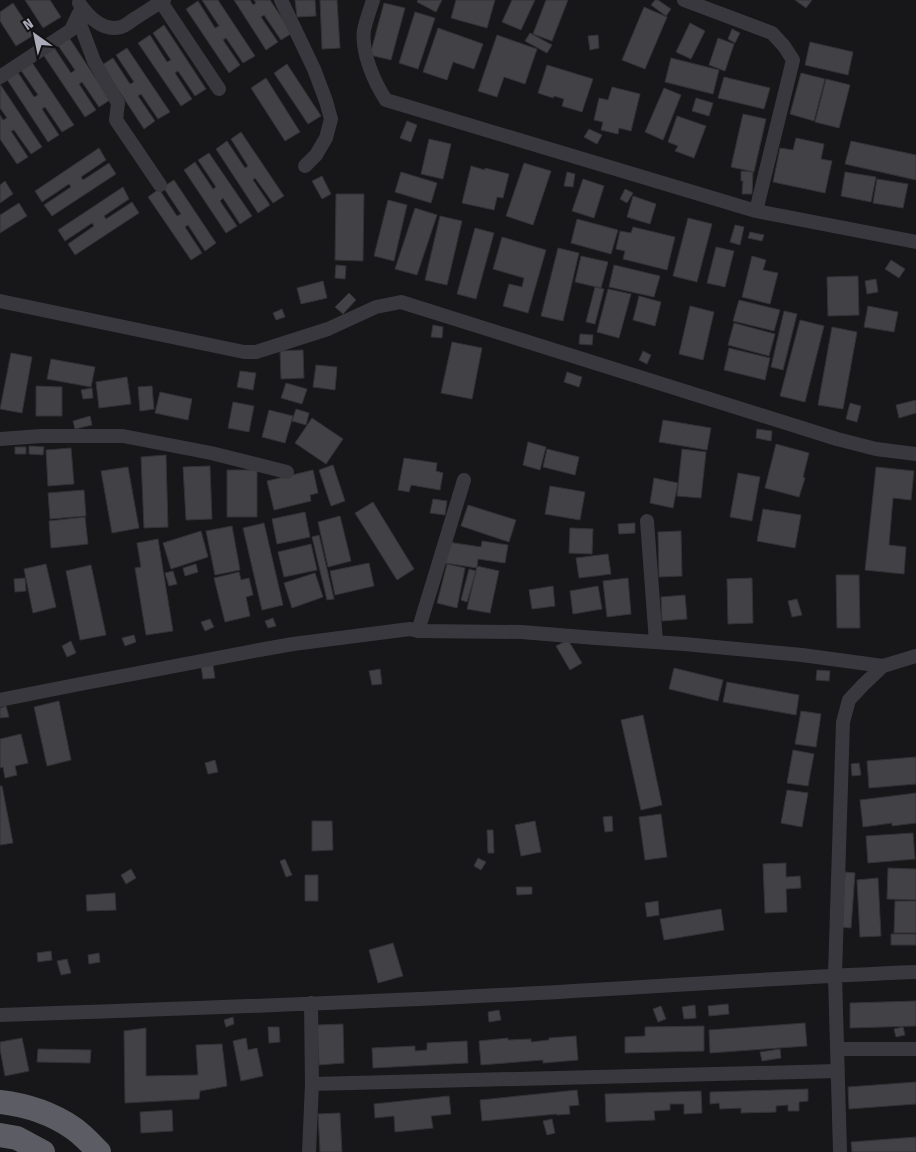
<svg xmlns="http://www.w3.org/2000/svg" width="916" height="1152" font-family="'Fira Sans Condensed',sans-serif">
<rect width="100%" height="100%" fill="#171719"/>
<path fill="#424146" stroke="#323135" d="M25 0H50L61 17 43 28Z
M202 0H218L255 56 243 63 226 38 223 40 240 65 229 73 186 9 198 1 215 28 219 26Z
M234 0H250L253 5 256 3 254 0H270L292 33 281 40 264 15 261 17 278 42 266 50Z
M295 0H315L316 16 297 17Z
M320 0H337L340 48 322 49Z
M418 0H442L436 12 417 2Z
M456 0H495L487 28 451 18Z
M512 0H535L521 30 502 22Z
M546 0H568L552 41 533 34Z
M655 0H658L671 9 666 16 651 5Z
M795 0H812L806 8Z
M13 3 34 35 16 46 0 21V12Z
M384 3 405 8 391 60 370 55Z
M644 7 667 17 645 69 622 60Z
M415 12 435 18 418 69 399 63Z
M690 23 705 31 691 59 676 52Z
M164 25 206 89 195 96 178 71 175 73 192 99 181 106 138 43 150 35 167 62 171 60 153 33Z
M438 28 483 44 474 69 453 62 447 80 423 72Z
M732 29 740 33 735 43 728 39Z
M530 33 552 45 547 53 525 41Z
M497 35 537 49 525 84 504 77 497 97 478 91Z
M598 35 599 48 590 50 588 36Z
M68 36 110 100 99 107 82 82 79 84 96 110 85 117 42 53 53 46 71 73 75 70 57 44Z
M718 38 734 44 725 71 709 65Z
M810 42 853 52 848 75 805 65Z
M127 48 170 112 158 119 141 94 138 96 155 121 144 129 102 65 113 58 130 84 134 82 116 55Z
M671 58 719 70 713 94 665 82Z
M31 61 74 125 62 132 45 107 42 109 59 135 48 142 6 78 17 71 34 97 38 95 20 69Z
M287 64 321 116 308 124 274 73Z
M547 65 593 79 582 112 562 106 564 99 554 96 553 98 538 93Z
M801 73 825 79 814 121 790 114Z
M724 77 770 88 764 109 718 98Z
M266 78 300 132 285 141 251 88Z
M826 79 850 85 839 128 815 122Z
M0 84 42 147 31 154 14 130 11 131 28 157 17 164 0 139V115L3 120 7 118 0 108Z
M612 87 640 94 631 131 619 128 618 134 601 130 603 122 594 120 599 98 608 100Z
M664 88 681 95 663 140 645 132Z
M696 98 713 103 709 116 692 111Z
M743 114 766 119 754 172 731 167Z
M677 116 706 126 694 158 675 151 678 146 668 142Z
M407 121 417 125 411 142 400 138Z
M589 129 602 135 597 144 584 137Z
M241 132 284 196 273 203 255 178 253 180 270 205 258 213 216 149 227 141 245 168 248 166 231 139Z
M796 138 824 144 821 159 832 161 825 193 773 182 780 148 793 150Z
M429 139 451 144 443 179 421 174Z
M851 141 916 155V180L845 164Z
M99 148 106 160 81 177 83 180 109 163 116 174 52 216 44 205 71 187 69 184 42 202 35 191Z
M209 153 252 216 240 224 223 198 220 201 237 226 226 233 184 170 195 162 213 189 216 187 198 160Z
M524 163 551 171 533 225 506 216Z
M471 166 485 170V168L509 174 503 198 497 197 494 210 462 203Z
M741 171 753 172 752 194H742L743 181H741Z
M401 172 437 183 431 203 395 192Z
M567 172 575 174 573 187 564 186Z
M845 172 876 177 871 202 841 196Z
M322 176 331 194 322 199 312 181Z
M583 179 604 186 594 218 572 211Z
M877 179 908 184 903 208 873 203Z
M174 180 216 243 205 251 188 225 185 227 202 253 191 260 148 197 159 189 177 216 181 214 163 187Z
M5 181 13 194 0 203V185Z
M123 187 129 199 104 216 106 219 132 202 139 213 75 255 68 244 94 226 92 223 65 241 58 230Z
M625 189 633 193 627 203 620 199Z
M336 194H364L363 261 335 260Z
M633 196 656 204 650 224 627 217Z
M388 200 407 205 394 261 374 256Z
M19 203 27 216 0 233V215Z
M415 208 437 215 417 275 395 269Z
M440 216 462 221 447 285 425 280Z
M688 218 712 224 697 282 673 276Z
M577 219 618 230 611 254 571 243Z
M735 225 744 227 740 245 730 242Z
M633 227 675 237 667 270 623 259 625 251 616 249 620 231 631 233Z
M475 228 494 233 476 299 457 294Z
M750 232 764 235 762 241 748 238Z
M502 237 546 250 528 313 503 306 509 284 522 287 524 278 493 269Z
M716 247 734 251 725 287 707 283Z
M558 248 579 253 563 321 541 316Z
M581 256 608 262 601 288 575 282Z
M752 256 766 260 763 270 778 273 770 304 742 297Z
M891 260 905 269 899 278 885 269Z
M336 265 346 266 345 279 335 278Z
M614 265 660 276 654 297 609 287Z
M858 276 859 315 828 316 827 277Z
M876 279 878 292 867 294 865 281Z
M323 281 327 298 301 304 297 288Z
M595 287 604 289 595 324 586 322Z
M608 289 631 294 619 338 597 332Z
M349 293 356 300 343 314 335 307Z
M639 296 661 302 655 326 633 320Z
M739 300 780 310 774 331 733 321Z
M690 306 714 312 703 360 679 354Z
M868 306 898 312 894 332 864 327Z
M282 309 285 317 276 320 273 313Z
M784 311 797 314 783 370 771 367Z
M800 320 824 326 805 402 780 396Z
M734 323 775 334 769 356 728 345Z
M433 325 443 327 442 338 431 337Z
M832 327 857 332 843 409 818 405Z
M580 334 593 335 592 345 579 344Z
M452 342 482 348 472 399 441 393Z
M729 348 770 358 765 380 724 370Z
M303 350 304 378 281 379 280 351Z
M643 351 651 355 647 364 639 360Z
M11 353 32 357 22 413 0 409Z
M51 359 95 367 91 387 47 379Z
M316 365 337 367 335 390 313 387Z
M240 371 256 373 253 390 237 387Z
M567 372 582 377 579 387 564 382Z
M127 377 131 404 99 408 96 382Z
M286 383 307 389 302 404 281 398Z
M36 386 62 387V416H36Z
M152 386 154 409 140 411 138 387Z
M92 388 93 398 83 399 81 390Z
M160 392 192 399 188 420 155 413Z
M916 400V413L899 418 896 405Z
M233 402 254 406 249 432 228 428Z
M850 403 861 406 857 422 846 419Z
M296 409 309 413 306 425 292 421Z
M269 410 293 416 285 443 262 437Z
M90 416 92 425 75 429 73 421Z
M312 418 343 439 326 464 295 443Z
M663 420 711 428 707 450 659 442Z
M757 429 772 431 771 441 756 438Z
M528 442 546 447 540 470 523 465Z
M776 444 809 453 803 477 805 478 799 497 765 488Z
M29 446 44 447 43 455 29 454Z
M15 447H26V454H15Z
M71 448 74 484 48 486 46 450Z
M547 449 579 457 575 475 543 467Z
M682 449 706 452 701 498 677 496Z
M166 455 168 527 144 528 141 457Z
M404 458 437 463 436 471 443 473 440 490 411 485 409 492 398 490Z
M333 465 345 501 331 506 319 470Z
M210 466 212 519 186 520 183 467Z
M128 467 139 528 112 533 101 471Z
M876 467 914 471 911 500 893 498 889 545 906 547 904 574 865 570Z
M227 470H257V517H227Z
M313 470 318 493 310 495 311 501 274 510 267 481Z
M738 473 760 477 752 521 730 517Z
M654 478 678 483 673 508 650 503Z
M550 486 585 492 580 520 545 514Z
M84 490 86 516 50 519 48 493Z
M433 499 447 501 445 515 430 513Z
M373 502 414 569 397 580 355 513Z
M468 505 516 520 509 542 461 526Z
M763 509 801 515 795 548 757 541Z
M305 512 310 537 277 544 272 519Z
M340 516 351 561 328 567 318 522Z
M85 517 88 544 51 548 49 521Z
M264 523 283 605 262 610 243 528Z
M635 523V533L619 534 618 524Z
M232 526 240 570 215 575 206 531Z
M570 528 593 529 592 554 569 553Z
M201 531 208 557 171 569 163 543Z
M681 531 682 576 659 577 658 532Z
M319 535 334 599 327 600 312 537Z
M158 539 173 631 146 635 135 568 141 567 137 543Z
M482 541 508 545 505 563 478 559 477 568 445 563 448 542 481 547Z
M311 544 317 570 284 577 278 552Z
M608 554 611 574 579 578 576 558Z
M369 563 374 586 335 595 330 571Z
M46 564 56 607 33 613 24 569Z
M196 564 198 572 185 576 183 568Z
M447 564 465 568 457 608 437 603Z
M91 565 106 635 80 640 66 571Z
M477 566 499 571 490 613 467 609Z
M469 569 476 571 467 602 461 600Z
M173 571 177 584 169 586 165 573Z
M239 572 241 580 249 578 253 595 246 597 250 616 225 622 214 578Z
M315 573 323 597 292 608 284 583Z
M836 575H859L860 628H837Z
M25 578 26 591 15 592 14 579Z
M628 578 631 614 607 617 603 581Z
M752 578 753 623 728 624 727 579Z
M553 586 555 606 532 609 529 590Z
M598 586 602 609 573 614 570 591Z
M685 595 687 619 662 621 661 597Z
M797 599 802 615 792 617 788 601Z
M273 618 276 626 268 628 265 621Z
M210 619 214 627 205 631 201 622Z
M134 635 136 642 125 646 122 638Z
M568 640 582 663 570 670 556 646Z
M71 641 76 653 67 657 62 646Z
M213 665 215 678 203 679 201 666Z
M674 668 723 680 718 701 669 689Z
M380 669 382 684 372 685 369 671Z
M817 670 830 671 829 681 816 680Z
M727 682 799 695 796 715 723 702Z
M59 701 71 760 47 766 34 707Z
M6 706 9 717 0 718V708Z
M801 711 821 714 816 747 795 744Z
M643 715 662 805 641 810 621 720Z
M21 734 28 763 15 766 17 775 5 778 3 767 0 768V739Z
M793 750 814 754 808 786 787 783Z
M916 757V784L869 788 867 761Z
M215 760 218 772 208 774 205 763Z
M859 763 861 775 852 776 851 764Z
M0 786H2L13 843 0 845Z
M787 790 808 793 802 827 781 823Z
M916 793V823L892 826V823L863 827 860 800Z
M661 814 667 857 645 860 639 817Z
M612 816 613 831 605 832 603 817Z
M312 821H332L333 850 312 851Z
M535 821 541 852 521 856 515 825Z
M487 830H493L494 853H488Z
M913 833 915 859 868 863 866 836Z
M478 858 486 862 481 870 474 866Z
M285 859 292 875 286 877 280 861Z
M786 863V877L800 876 801 888 786 889 787 912 765 913 763 864Z
M888 868 916 869V900L887 899Z
M131 869 136 878 126 884 121 875Z
M845 872 855 873 851 928 842 927Z
M305 875H318V901H305Z
M878 878 881 936 860 937 857 880Z
M516 887H532V894L517 895Z
M115 893 116 910 87 911 86 895Z
M658 901 659 915 647 917 645 903Z
M895 901H916V933H894Z
M721 909 724 930 664 940 660 919Z
M891 934H916V945H891Z
M393 943 403 976 378 983 369 950Z
M51 951 52 960 38 962 37 953Z
M99 953 100 962 89 964 88 955Z
M67 959 71 973 61 975 57 961Z
M916 1001V1026L850 1028V1003Z
M728 1004 729 1014 709 1016 708 1006Z
M695 1005 696 1018 684 1019 682 1007Z
M661 1006 666 1019 658 1022 653 1009Z
M499 1010 501 1020 489 1022 488 1012Z
M233 1017 234 1024 226 1027 224 1020Z
M805 1023 807 1046 710 1053 709 1030Z
M343 1024 344 1063 319 1065 317 1025Z
M704 1026V1051L625 1053V1037L645 1036V1027Z
M268 1027H279L280 1042 269 1043Z
M903 1027 905 1035 896 1037 894 1029Z
M146 1028V1076L198 1075 196 1045 222 1044 227 1086 200 1091 199 1099 125 1103 124 1031Z
M576 1036 578 1060 543 1063V1060L481 1065 479 1041 508 1038V1040L531 1039V1042L549 1040V1038Z
M22 1038 29 1071 5 1076 0 1049V1042Z
M246 1038 248 1050 257 1048 263 1076 241 1081 233 1041Z
M467 1041 468 1063 373 1068 372 1048 415 1046V1051L427 1050V1043Z
M38 1049 91 1050 90 1063 37 1062Z
M780 1049 781 1058 762 1061 760 1052Z
M916 1082V1104L849 1109 848 1087Z
M808 1089V1101L799 1102V1111H788V1105L776 1106V1112L741 1113V1108L720 1109 719 1103 710 1104V1092Z
M577 1090 579 1105 569 1106 570 1114 557 1115V1114L482 1121 480 1100Z
M701 1091 702 1113 684 1114V1104H670V1110L654 1111 655 1120 606 1122 605 1094Z
M449 1096 451 1114 431 1116 433 1128 395 1132 394 1116 375 1118 374 1104Z
M172 1110 173 1131 141 1133 140 1112Z
M340 1113 342 1152H320L318 1114Z
M552 1119 555 1133 547 1135 543 1121Z
M916 1137V1152H852L851 1142Z"/>
<g fill="none" stroke-linecap="round" stroke-linejoin="round">
<path stroke="#39383e" stroke-width="14" d="M281 0 314 69 326 101 331 119 326 138 316 155 305 166
M373 0C370 10 366 20 364 30 361 52 374 82 386 100L756 211 916 242
M684 0 772 33 784 46 793 60 756 211
M161 2 219 89
M79 3C88 16 103 32 121 27 125 26 130 22 134 19 144 13 154 6 164 0
M82 7 80 24 94 61 118 103 116 120 160 185
M0 77 71 30 79 13
M0 301 244 352H256L328 329 376 307 401 302 837 439 876 449 916 454
M0 439 41 436H123L211 453 287 472
M647 521 656 642
M418 631 464 480
M883 666 916 656
M0 700 75 685 259 650 293 644 410 629 418 631 521 632 596 638 684 644 802 655 883 666 863 685 849 700 843 722 835 975 840 1152
M0 1015C180 1009 359 1003 539 993 665 986 790 977 916 972
M837 1049H916
M312 1084 838 1071
M309 1152 312 1084 311 1003"/>
<path stroke="#5c5c65" stroke-width="24" d="M0 1102C26 1105 51 1113 73 1128 82 1134 91 1144 99 1152
M0 1135 17 1138 43 1152"/>
</g>
<g transform="translate(35 35) rotate(327)" stroke="#121214" stroke-width="4" paint-order="stroke">
<path d="M0-4L9 19L0 12L-9 19Z" fill="#aaaab8"/>
<text y="-8" font-size="14" font-weight="bold" text-anchor="middle" fill="#aaaab8">N</text>
</g>
</svg>
